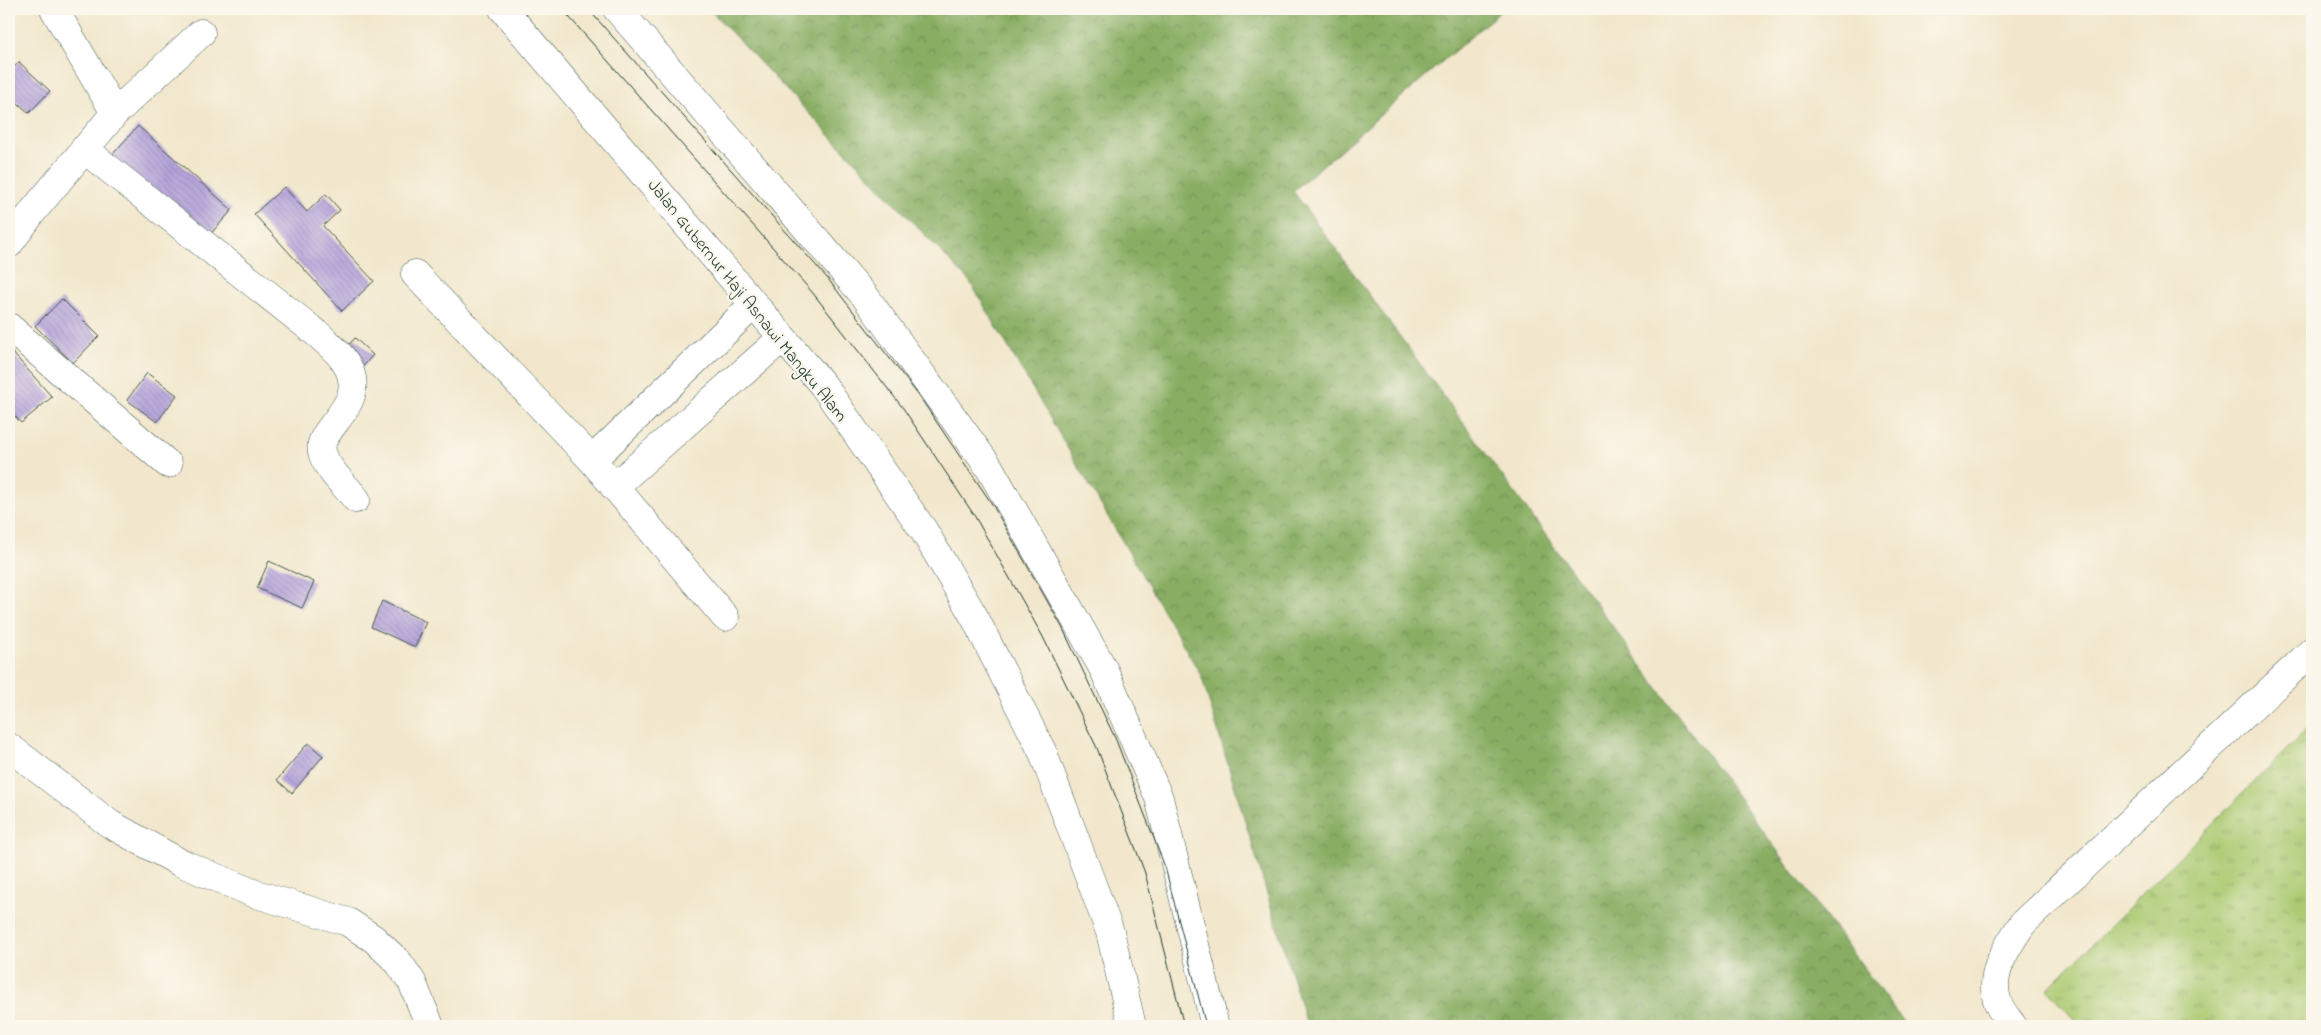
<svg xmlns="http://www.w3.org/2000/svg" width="2321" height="1035" font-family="'Indie Flower',sans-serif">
<defs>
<pattern id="grass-tufts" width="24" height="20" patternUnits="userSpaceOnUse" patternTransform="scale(1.25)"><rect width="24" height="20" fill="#acca72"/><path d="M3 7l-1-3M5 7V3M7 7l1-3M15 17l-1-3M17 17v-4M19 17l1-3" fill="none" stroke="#8ba55e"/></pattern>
<pattern id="forest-crowns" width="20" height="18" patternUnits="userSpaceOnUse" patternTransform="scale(1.25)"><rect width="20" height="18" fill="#89ae64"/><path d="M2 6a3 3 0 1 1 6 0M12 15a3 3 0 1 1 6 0" fill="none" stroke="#6f8f53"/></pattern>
<pattern id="building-back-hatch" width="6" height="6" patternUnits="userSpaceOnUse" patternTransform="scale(1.25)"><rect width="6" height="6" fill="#b19eda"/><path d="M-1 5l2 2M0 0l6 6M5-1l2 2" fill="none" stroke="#8f82b2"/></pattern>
</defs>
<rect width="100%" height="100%" fill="#fbf7ec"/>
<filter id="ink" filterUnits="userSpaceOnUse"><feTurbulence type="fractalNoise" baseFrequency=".02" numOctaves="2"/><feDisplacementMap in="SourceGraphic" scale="10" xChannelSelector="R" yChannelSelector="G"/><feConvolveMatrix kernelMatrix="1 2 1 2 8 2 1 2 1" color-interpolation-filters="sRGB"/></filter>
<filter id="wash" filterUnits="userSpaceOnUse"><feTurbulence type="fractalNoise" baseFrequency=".0096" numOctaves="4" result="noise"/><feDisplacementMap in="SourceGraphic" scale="20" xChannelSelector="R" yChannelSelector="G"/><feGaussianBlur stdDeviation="1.12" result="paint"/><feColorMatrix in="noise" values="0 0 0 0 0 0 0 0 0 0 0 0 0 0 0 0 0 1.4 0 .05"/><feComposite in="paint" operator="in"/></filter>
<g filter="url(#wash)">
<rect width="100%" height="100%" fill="#f2e7cc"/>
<path fill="url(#grass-tufts)" stroke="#668453" d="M2312 724V1026H2080L2047 989Z"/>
<path fill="url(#forest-crowns)" stroke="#54764c" d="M709 9H1503L1293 191 1906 1026H1307L1201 675 970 282Z"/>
<g id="blocks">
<path fill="url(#building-back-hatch)" d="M19 62 50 91 29 113 9 95V73Z
M138 126 232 210 206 239 112 155Z
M284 187 307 212 326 194 340 210 323 226 374 281 342 311 254 214Z
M62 299 99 336 73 363 35 326Z
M355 338 373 355 360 370 341 353Z
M11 351 52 397 21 423 9 409V353Z
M147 373 177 395 157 422 127 400Z
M269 561 314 582 302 608 257 588Z
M382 601 426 622 415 647 371 627Z
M308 743 323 756 292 793 277 780Z"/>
</g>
</g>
<g filter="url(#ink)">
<use href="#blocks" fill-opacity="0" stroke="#3f564b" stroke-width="1"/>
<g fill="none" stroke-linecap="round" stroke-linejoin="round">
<defs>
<path id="minor" d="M54 9 115 113
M84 149 320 336C328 344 339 352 345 362 373 404 315 428 322 452 327 470 345 485 356 499
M9 244 34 210 115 113 201 33
M415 274 592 460 725 617
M9 327 168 464
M592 460 753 305
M614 487 782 338
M9 747 110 824 179 862 253 893 348 922 374 939 399 963 412 982 430 1026
M2013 1026C2008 1019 2001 1011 1998 1003 1987 975 2008 945 2023 923L2312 651"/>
<path id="highway" d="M503 9 823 385 924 531 975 618 1043 753 1110 932 1132 1026
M617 9 864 295 989 467 1104 670 1159 798 1215 1026"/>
</defs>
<use href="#minor" stroke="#3f564b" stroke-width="29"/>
<use href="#highway" stroke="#3f564b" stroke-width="29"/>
<use href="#minor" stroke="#fff" stroke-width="28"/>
<use href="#highway" stroke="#fff" stroke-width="28"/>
<path stroke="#1f3d34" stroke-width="1" d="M562 9 812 292 903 408 974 515 1043 637 1097 748 1145 873 1184 1026
M588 9 828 279 919 396 992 504 1062 627 1116 740 1165 867 1206 1026"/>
</g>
</g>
<g text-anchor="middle" stroke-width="4.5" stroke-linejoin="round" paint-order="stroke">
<g font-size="18" fill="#1f3d34" stroke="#fbf7ec">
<text transform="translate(748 300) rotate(51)" y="6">Jalan Gubernur Haji Asnawi Mangku Alam</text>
</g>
</g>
<rect width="2321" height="1035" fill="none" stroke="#fbf7ec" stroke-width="30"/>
</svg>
